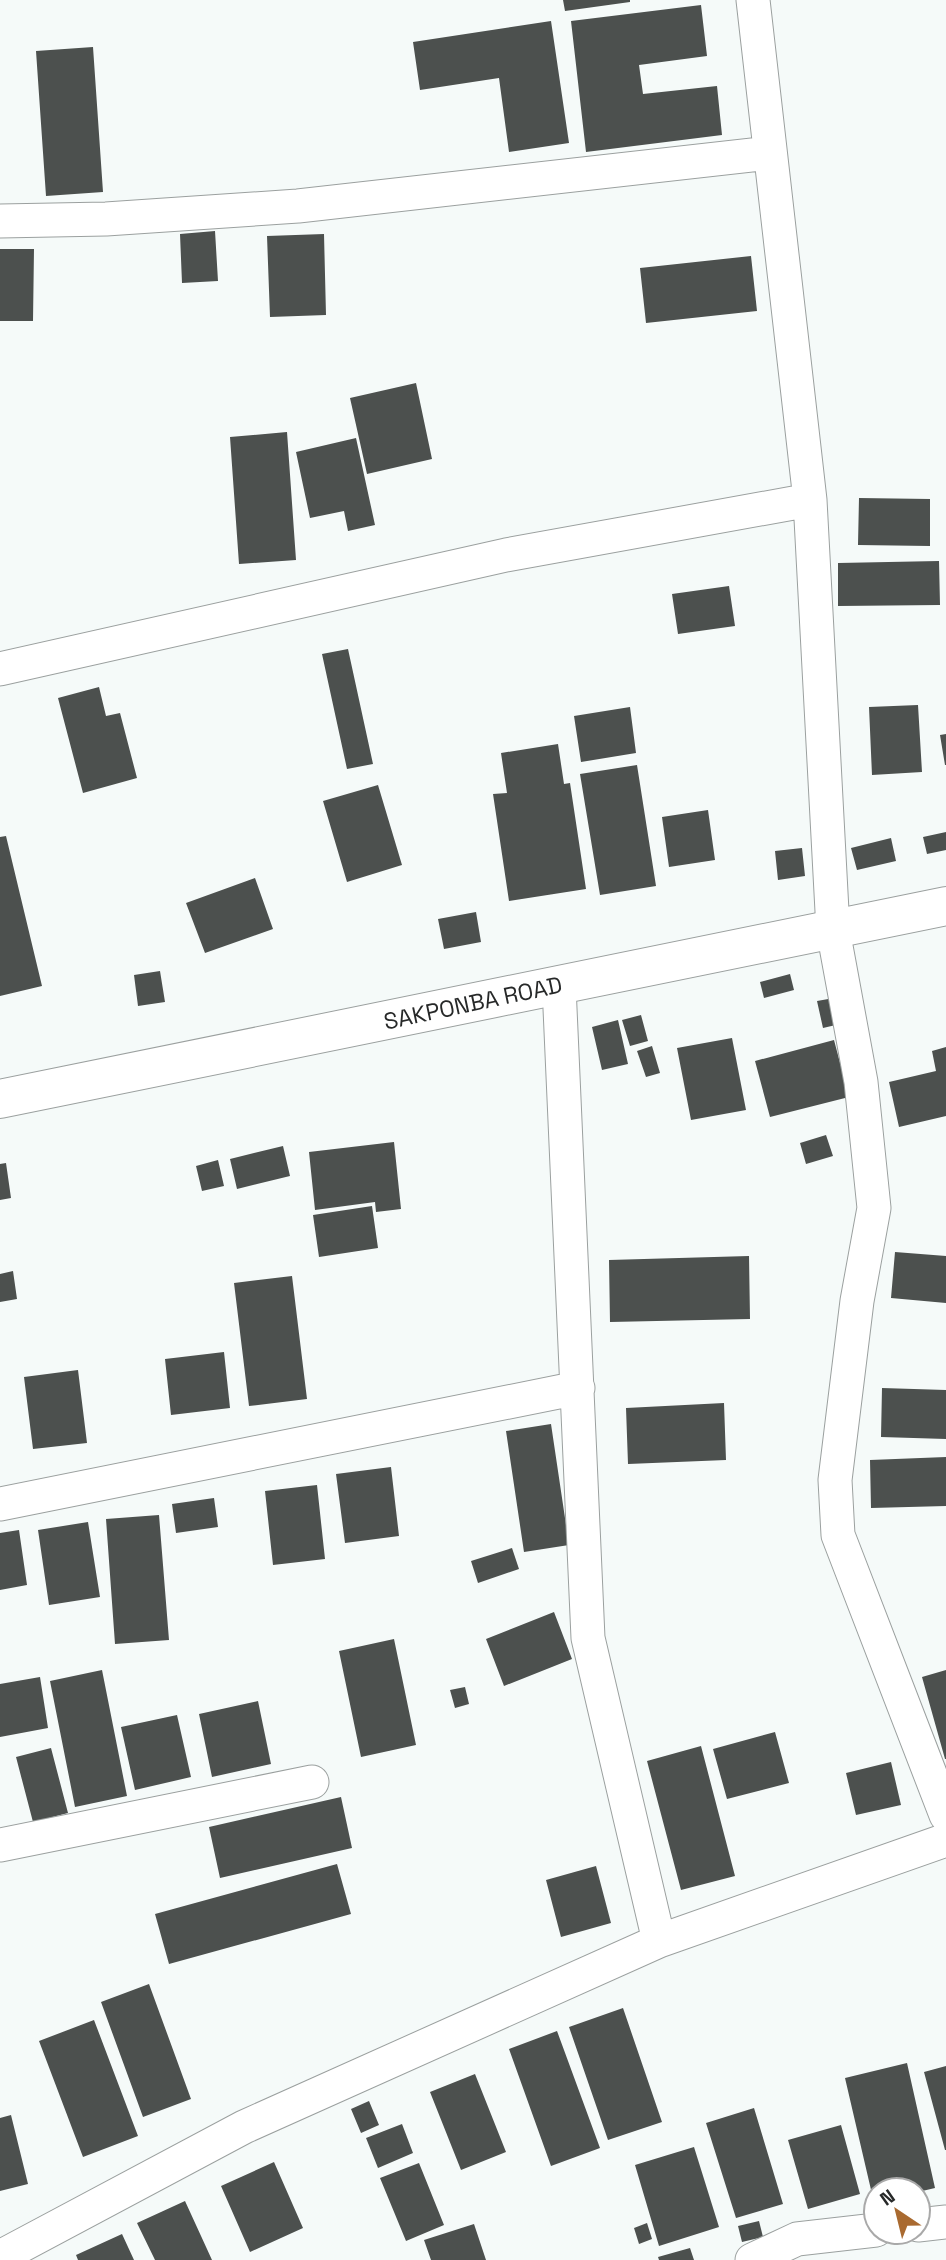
<svg xmlns="http://www.w3.org/2000/svg" width="946" height="2260" font-family="'Space Grotesk',sans-serif">
<rect width="100%" height="100%" fill="#f5faf9"/>
<path fill="#4c504e" d="M563 0H630V2L565 11Z
M701 5 707 56 639 65 643 94 717 86 722 135 586 152 571 21Z
M551 21 569 143 509 152 499 78 420 90 413 42Z
M93 47 103 192 46 196 36 51Z
M215 231 218 281 182 283 180 234Z
M324 234 326 315 270 317 267 236Z
M0 249H34L33 321H0Z
M751 256 757 311 646 323 640 268Z
M416 383 432 459 367 474 350 398Z
M287 432 296 560 239 564 230 437Z
M356 438 375 525 348 531 344 511 310 518 296 452Z
M859 498 930 499V546L858 545Z
M939 561 940 605 838 606V563Z
M729 586 735 626 678 634 672 594Z
M348 649 373 764 347 769 322 654Z
M99 687 106 716 120 713 137 778 83 793 58 698Z
M918 705 922 772 872 775 869 707Z
M630 707 636 753 581 762 574 716Z
M946 734V765H945L940 735Z
M558 744 564 784 570 783 586 889 509 901 493 794 507 793 501 753Z
M637 765 656 886 600 895 580 774Z
M378 785 402 865 347 882 323 801Z
M708 810 715 860 669 867 662 817Z
M946 832V850L927 854 923 837Z
M6 836 42 986 0 996V837Z
M891 838 896 861 857 870 851 848Z
M802 848 805 876 778 880 775 851Z
M255 878 273 929 205 953 186 903Z
M476 912 481 942 444 949 438 919Z
M160 971 165 1002 138 1006 134 975Z
M790 974 794 990 764 998 760 982Z
M834 998 840 1024 823 1028 817 1001Z
M641 1015 648 1041 630 1046 622 1020Z
M618 1020 628 1064 602 1070 592 1027Z
M732 1038 746 1110 691 1120 677 1048Z
M834 1040 849 1097 770 1117 755 1061Z
M652 1046 660 1073 646 1077 637 1051Z
M946 1047V1116L899 1127 889 1082 936 1071 932 1051Z
M826 1135 833 1156 806 1164 800 1143Z
M394 1142 401 1209 376 1212 375 1202 315 1210 309 1152Z
M283 1146 290 1176 237 1189 230 1159Z
M218 1160 224 1186 202 1191 196 1166Z
M6 1163 11 1198 0 1200V1164Z
M372 1206 378 1248 319 1257 313 1215Z
M895 1252 946 1256V1303L891 1298Z
M749 1256 750 1319 610 1322 609 1260Z
M13 1271 17 1299 0 1302V1274Z
M292 1276 307 1399 249 1406 234 1283Z
M224 1352 230 1408 171 1415 165 1359Z
M78 1370 87 1443 33 1449 24 1377Z
M882 1388 946 1390V1439L881 1437Z
M724 1403 726 1460 628 1464 626 1408Z
M551 1424 569 1545 524 1552 506 1431Z
M946 1457V1506L871 1508 870 1460Z
M391 1467 399 1536 345 1543 336 1474Z
M317 1485 325 1559 273 1565 265 1491Z
M214 1498 218 1527 176 1533 172 1504Z
M159 1515 169 1640 115 1644 106 1519Z
M88 1522 100 1597 49 1605 38 1530Z
M19 1530 27 1585 0 1590V1533Z
M512 1548 519 1569 478 1583 471 1561Z
M554 1612 572 1659 504 1686 486 1639Z
M394 1639 416 1745 361 1757 339 1651Z
M102 1670 127 1796 75 1807 50 1681Z
M946 1670V1759H945L922 1677Z
M40 1677 48 1728 0 1737V1684Z
M465 1687 469 1704 455 1708 450 1690Z
M258 1701 271 1764 212 1777 199 1714Z
M177 1715 191 1777 135 1790 121 1727Z
M775 1732 789 1783 727 1799 713 1749Z
M701 1746 735 1876 681 1890 647 1761Z
M51 1748 68 1813 33 1822 16 1757Z
M891 1762 901 1805 856 1815 846 1773Z
M341 1797 352 1848 220 1878 209 1827Z
M337 1864 351 1914 169 1964 155 1914Z
M596 1866 611 1923 561 1937 546 1880Z
M149 1984 191 2099 143 2117 101 2002Z
M623 2008 662 2122 608 2140 569 2027Z
M94 2020 138 2136 83 2157 39 2041Z
M557 2031 600 2148 551 2166 509 2049Z
M907 2063 935 2188 918 2192V2190H876L875 2207 845 2078Z
M946 2066V2150H945L924 2072Z
M475 2074 506 2152 461 2170 430 2092Z
M369 2101 379 2125 361 2133 351 2109Z
M754 2108 783 2204 736 2218 706 2123Z
M11 2115 28 2184 0 2191V2118Z
M402 2124 413 2153 378 2168 366 2138Z
M841 2125 860 2194 808 2209 788 2140Z
M694 2147 719 2227 659 2246 635 2165Z
M274 2162 303 2228 250 2252 221 2186Z
M419 2163 444 2225 406 2241 380 2178Z
M185 2201 212 2260H155L137 2223Z
M759 2221 763 2237 742 2242 738 2226Z
M647 2223 652 2239 639 2244 634 2228Z
M474 2224 486 2260H431L424 2240Z
M122 2234 134 2260H78L76 2255Z
M690 2248 694 2260H659L658 2257Z"/>
<g fill="none" stroke-linecap="round" stroke-linejoin="round">
<defs>
<path id="minor" d="M753 0 810 500 833 930 861 1082 874 1208 857 1301 835 1480 838 1535 946 1815
M0 221 106 219 298 206 770 153
M0 669 506 555 810 500
M559 986 588 1638 659 1941
M0 1504 578 1388
M0 1845 312 1782
M918 2225 946 2222
M0 2257 244 2127 659 1941 946 1840
M752 2260 797 2239 876 2230"/>
<path id="secondary" d="M0 1099 946 906"/>
</defs>
<use href="#minor" stroke="#9ba09f" stroke-width="35"/>
<use href="#secondary" stroke="#9ba09f" stroke-width="40"/>
<use href="#minor" stroke="#fff" stroke-width="33"/>
<use href="#secondary" stroke="#fff" stroke-width="38"/>
</g>
<g text-anchor="middle" stroke-width="7" stroke-linejoin="round" paint-order="stroke">
<g font-size="23" fill="#272929" stroke="#fff">
<text transform="translate(473 1003) rotate(-12)" y="8">SAKPONBA ROAD</text>
</g>
</g>
<g transform="translate(897 2211) rotate(325)"><circle r="33" fill="#ffffff" stroke="#a9a9a9" stroke-width="2"/>
<path d="M0-5L12 26L0 18L-12 26Z" fill="#a96a30"/>
<text y="-10" font-size="19" font-weight="bold" text-anchor="middle" fill="#272929">N</text>
</g>
</svg>
